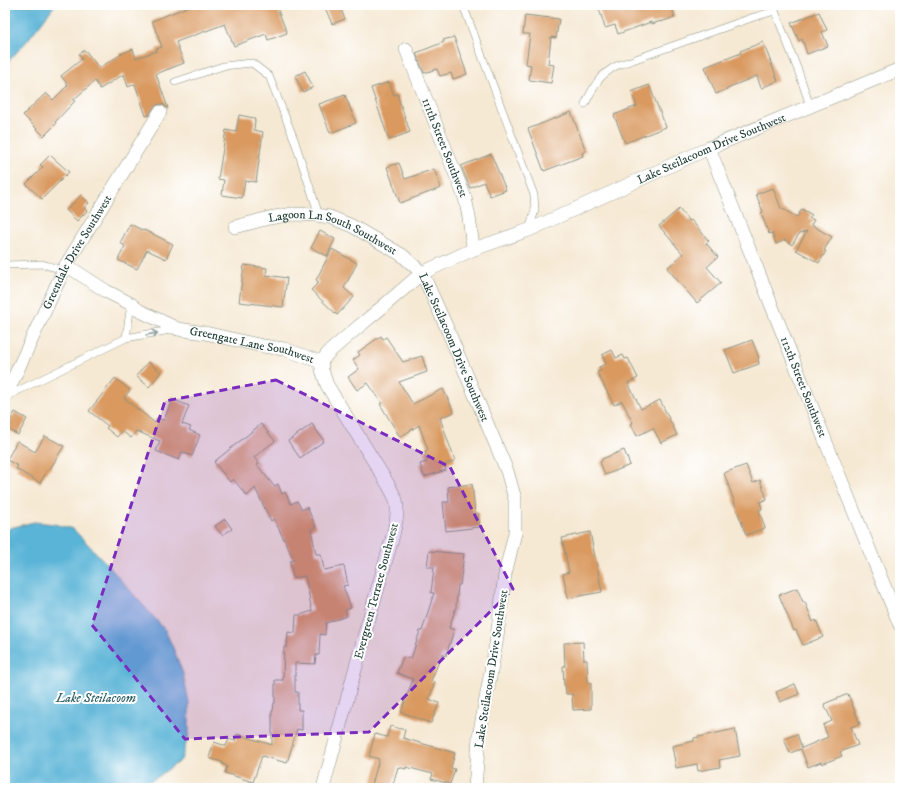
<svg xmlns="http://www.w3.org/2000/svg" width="905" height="793" font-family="'IM FELL DW Pica',serif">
<rect width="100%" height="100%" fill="#fff"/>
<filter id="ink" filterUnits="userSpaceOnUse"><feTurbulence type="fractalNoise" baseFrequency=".025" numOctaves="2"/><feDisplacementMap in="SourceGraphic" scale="8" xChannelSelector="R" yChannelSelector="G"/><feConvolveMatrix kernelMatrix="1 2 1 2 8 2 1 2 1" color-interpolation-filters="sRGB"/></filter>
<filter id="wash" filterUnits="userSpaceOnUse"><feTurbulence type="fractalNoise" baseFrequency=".012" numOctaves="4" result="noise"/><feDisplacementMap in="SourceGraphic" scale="16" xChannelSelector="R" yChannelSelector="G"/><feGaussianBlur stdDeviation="0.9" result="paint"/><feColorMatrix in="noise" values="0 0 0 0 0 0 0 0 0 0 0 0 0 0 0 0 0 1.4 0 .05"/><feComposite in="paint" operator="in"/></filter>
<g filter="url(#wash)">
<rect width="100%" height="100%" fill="#f6e9d4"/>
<path fill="#5ab4d7" stroke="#3c7886" d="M5 5H55L27 41 5 65Z
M34 522 54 524 73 529 105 562 165 630 174 650 183 674 189 702V734L181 760 159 776 138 788H5V533L10 528Z"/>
<g id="blocks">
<path fill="#d9995f" d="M192 5H276L287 33 268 40 266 34 234 46 225 24 176 42 184 63 156 74 168 108H167L164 105 161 104 157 105 153 108 149 115 146 116 135 84 128 87 124 74 100 89 95 81 73 100 75 101 55 122 56 124 44 136 23 115 46 93 53 100 68 85 61 76 82 59 79 54 85 50 99 68 120 55V54L133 49 136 58 157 51 156 49 162 47 152 21Z
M324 5H339L345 19 332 24Z
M598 5H671L675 17 661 22V21L652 24 651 22 618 34 615 25 605 28Z
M819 12 827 30 822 32 828 46 807 54 802 39 799 41 791 23Z
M525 15 559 19 556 38 551 37 548 64 554 65 551 83 529 80 531 65 526 64 530 34H523Z
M454 37 467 74 453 79 451 73 440 76 437 69 424 73 416 53 444 42 443 40Z
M763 42 778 81 761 88 757 76 732 86V87L716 94 705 67 741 53 740 51Z
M305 71 313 87 303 92 295 76Z
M389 82 394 95 397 94 410 132 389 140 371 88Z
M649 85 666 127 625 143 614 115 637 106 631 92Z
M345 95 356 123 330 133 319 104Z
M571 112 586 151 582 153 583 156 544 171 528 129Z
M239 115 254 118V120H255L254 130 263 132 256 182 245 181 242 198 222 195 224 180 218 179 226 130 236 132Z
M491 154 506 190 490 196 484 182 470 188 461 166Z
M50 155 69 172 42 199 26 184 43 167 40 165Z
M399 163 405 179 434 169 441 188 400 203 387 167Z
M773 188 781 208 797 217 802 209 812 215 809 218 814 220 811 225 832 237 824 250 826 251 819 263 796 250 807 231 799 234 792 245 785 240 776 244 772 233 769 234 761 213 763 212 756 194Z
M81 195 89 203 84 208 87 211 77 221 66 210Z
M679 209 689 221 691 220 709 241 706 243 718 257 707 267 721 283 697 303 667 268 683 254 659 226Z
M130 224 144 231V230L173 244 166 259 147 250 137 269 118 260 125 246 120 243Z
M320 231 335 239 327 256 311 248Z
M332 249 357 263 344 288 354 297 337 315 311 290 319 282 316 280Z
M244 265 267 268 266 275 287 278 283 307 239 302Z
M381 336 383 339 386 337 403 362 422 356 427 372 399 382 413 404 443 389 454 412 440 418 455 461 444 465 446 470 424 477 420 464 427 462 425 451 428 450 419 425 400 437 380 404 382 403 368 383 357 390 348 377 359 369 353 360 360 355 358 352Z
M752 340 759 358 758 359 759 364 734 373 725 350Z
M612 350 616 358 623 355 625 359 628 358 638 378 628 383 641 409 660 400 677 435 661 443 653 428 637 436 631 424 633 423 622 401 614 405 597 372 601 371 599 367 606 364 602 355Z
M148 362 161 372 149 387 136 376Z
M115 378 130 390 124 398 155 423 157 418 164 420 172 399 189 406 182 424 191 427 189 430 200 435 192 456 182 452 179 460 156 451 160 441 136 431 131 438 122 431 117 437 106 428 108 426 89 411Z
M15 412 27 419 18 435 6 428Z
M261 424 275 441 254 457 259 464 257 465 274 486 278 484 282 494 285 492 291 504 297 501 302 510 307 507 316 527 311 529 316 554H321L324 570 344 566 348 585 343 586 351 608 345 610 347 616 326 623 325 635 320 634 319 655H316L315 664 295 663V692H298V710H302V730L297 729 287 763 262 756 253 782 225 773 227 766 222 764V762L209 758 214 742 226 746 229 739 235 741 237 734 272 745V711H273L274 703H275V680H283L284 647H287L288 632 295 633 296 615H300L312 611 305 576 293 578 290 561 294 560 274 519 271 521 255 488 247 496 233 479 230 482 214 462Z
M312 424 324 441 300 458 288 441Z
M45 436 64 446 50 469 49 468 40 483 16 469 18 466 7 460 17 441 35 452Z
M624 450 630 465 605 475 600 462 602 461V459Z
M746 465 753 483 760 480 767 499 760 502 762 509 759 510 765 528 746 535 724 473Z
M472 484 475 513H478L480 527 446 531 443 502H449L448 487Z
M225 519 232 529 222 535 215 526Z
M590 532 602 592 568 598 563 574 569 572 562 538Z
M429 551 464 554 460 585H458L456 607 449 628 454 630 446 656 442 654 431 681 435 682 429 699 439 703 431 723 401 712 413 679 397 673 403 657 411 659 420 631H422L434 593H431L434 567H427Z
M797 588 803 602H805L813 622 816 620 823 637 803 645 796 630 794 631 779 595Z
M583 642 584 660H587L588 683H591V709L573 710 572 694H566L565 685H564L563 666H565L564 643Z
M795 684 799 694 780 702 776 692Z
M848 694 860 724 851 727 858 745 840 752 842 756 822 764 821 762 808 767 801 749 790 753 784 739 797 734 802 748 828 737 823 725 832 721 824 704Z
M390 726 405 730 403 738 455 753 451 768 455 769 450 784 431 779 433 774 406 767V769L398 767 392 788H371L379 759 369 756 375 734 387 737Z
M735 729 740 756 719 760 720 767 698 771 697 764 676 768 672 746 694 741V738Z"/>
</g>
</g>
<g filter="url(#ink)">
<use href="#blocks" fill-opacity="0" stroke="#8a9384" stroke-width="1"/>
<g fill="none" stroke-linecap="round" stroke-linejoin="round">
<defs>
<path id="lane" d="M463 5 534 195 535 210 529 230
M175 82 223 66 252 63 269 76 294 139 319 215
M585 104C595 85 597 77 616 66L754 17 775 11 799 73 810 106
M5 265 42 264 63 270
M126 338 131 304
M5 397 126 338 176 329"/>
<g id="street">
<path id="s1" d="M406 49 465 198 469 217 472 240 474 249"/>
<path id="s2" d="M709 148 833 460 900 625"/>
<path id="s3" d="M235 227 269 218 293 214 316 215 330 217 352 226 402 255 422 273 446 326 507 471 515 499V533L505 574 496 644 479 737 475 788"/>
<path id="s4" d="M66 265 106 291 131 304 138 310 178 329 205 333 263 346 284 349 321 362"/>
<path id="s5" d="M321 362 329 352 351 333 380 309 422 273 474 249 529 230 709 148 900 69"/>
<path d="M321 362 322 370 327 385 389 486C391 490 394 495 396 500 399 513 395 526 392 539L365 633 323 788"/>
<path id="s6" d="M5 397 66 265 160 112"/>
</g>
</defs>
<use href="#lane" stroke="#8a9384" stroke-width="8"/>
<use href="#street" stroke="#8a9384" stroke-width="14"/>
<use href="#lane" stroke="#fff" stroke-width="7"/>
<use href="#street" stroke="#fff" stroke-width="13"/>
</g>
<defs><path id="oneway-shaft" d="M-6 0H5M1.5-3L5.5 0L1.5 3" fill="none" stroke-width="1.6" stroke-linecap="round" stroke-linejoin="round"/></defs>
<use stroke="#8f9e9a" href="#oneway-shaft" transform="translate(152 334) rotate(-10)"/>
</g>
<path fill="#7b2cbf" fill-opacity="0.2" stroke="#7b2cbf" stroke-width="3" stroke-dasharray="8 5" stroke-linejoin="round" d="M276 380 450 467 513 589 369 732 185 739 92 625 165 401Z"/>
<g text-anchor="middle" stroke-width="4" stroke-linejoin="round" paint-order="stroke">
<g font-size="12" fill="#1f3d34" stroke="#fff">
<text dy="4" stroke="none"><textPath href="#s1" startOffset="106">111th Street Southwest</textPath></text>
<text dy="4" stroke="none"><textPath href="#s5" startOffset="450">Lake Steilacoom Drive Southwest</textPath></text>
<text dy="4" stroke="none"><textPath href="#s3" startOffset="103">Lagoon Ln South Southwest</textPath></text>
<text dy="4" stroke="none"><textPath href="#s6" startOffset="162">Greendale Drive Southwest</textPath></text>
<text dy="4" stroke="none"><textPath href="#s4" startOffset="205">Greengate Lane Southwest</textPath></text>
<text dy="4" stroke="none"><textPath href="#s3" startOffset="286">Lake Steilacoom Drive Southwest</textPath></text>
<text dy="4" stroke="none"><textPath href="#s2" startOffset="257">112th Street Southwest</textPath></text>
<text transform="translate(376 591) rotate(-75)" y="4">Evergreen Terrace Southwest</text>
<text transform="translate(491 669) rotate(-81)" y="4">Lake Steilacoom Drive Southwest</text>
</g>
<g font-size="13" font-style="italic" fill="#316165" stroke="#fff">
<text x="96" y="702">Lake Steilacoom</text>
</g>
</g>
<rect width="905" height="793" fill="none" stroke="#fff" stroke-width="20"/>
</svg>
